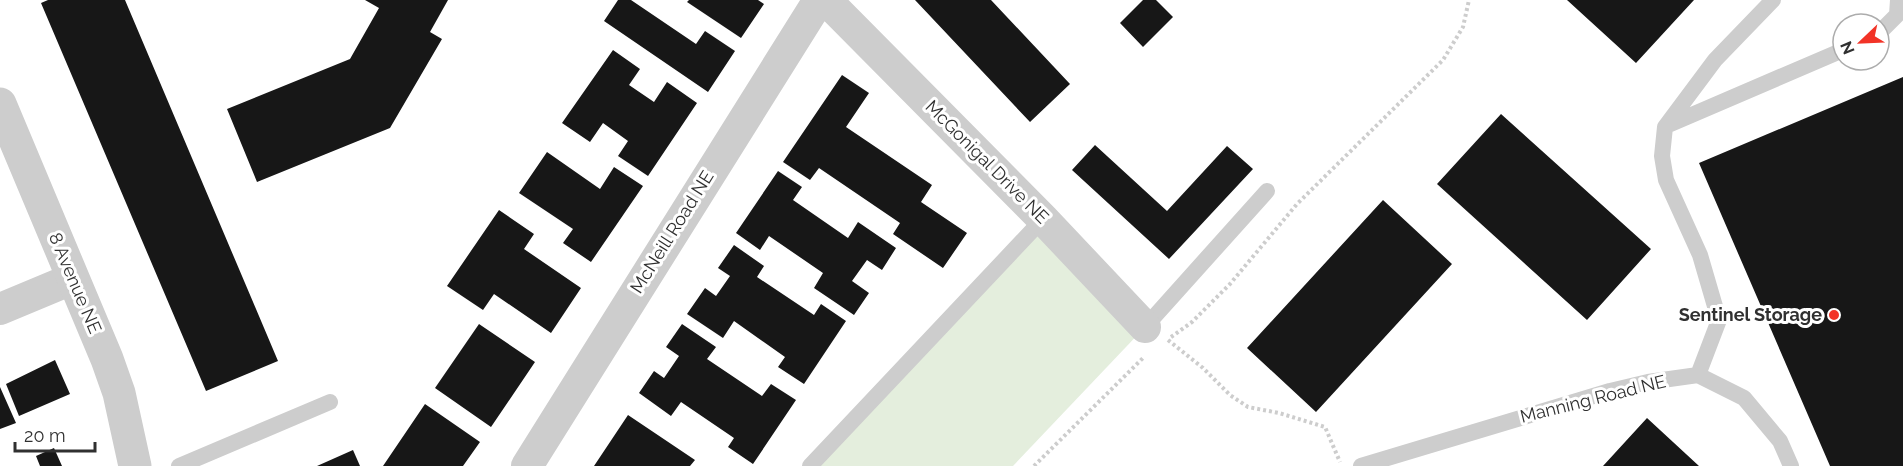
<svg xmlns="http://www.w3.org/2000/svg" width="1903" height="466" font-family="Raleway,sans-serif">
<rect width="100%" height="100%" fill="#fff"/>
<path fill="#e4eedd" d="M1043 219 1145 327 1013 466H810Z"/>
<path fill="#171717" d="M48 0H125L278 361 206 391 41 3Z
M365 0H448L430 32 442 39 390 128 257 182 227 109 350 59 379 8Z
M618 0H631L696 44 705 31 735 51 708 92 604 21Z
M689 0H758L764 4 741 38 687 2Z
M915 0H991L1070 84 1030 122Z
M1143 0H1156L1173 17 1143 47 1120 23Z
M1567 0H1694L1636 63Z
M613 50 640 69 629 85 654 102 667 82 697 103 648 176 618 156 628 141 603 123 590 142 562 123Z
M842 75 869 93 846 127 932 185 921 202 967 233 943 268 893 234 900 223 819 168 810 180 783 162Z
M1903 77V466H1830L1699 163Z
M1501 114 1651 249 1587 320 1437 184Z
M1095 145 1167 211 1227 146 1253 169 1169 259 1072 170Z
M547 152 600 189 614 167 643 186 591 262 563 243 573 229 519 193Z
M778 171 802 187 793 200 848 238 858 222 896 248 882 270 867 260 852 281 869 293 854 315 814 288 823 273 769 236 760 250 736 233Z
M1383 200 1452 264 1316 412 1247 348Z
M499 210 534 234 524 249 581 288 551 333 494 294 483 310 447 286Z
M734 245 764 266 757 277 814 315 821 304 846 321 804 384 778 367 785 357 734 321 723 338 687 314 705 288 716 296 730 276 718 268Z
M479 324 535 362 491 427 435 388Z
M682 324 716 347 707 359 762 396 771 384 796 400 753 464 728 447 734 438 681 402 671 416 639 393 654 371 664 378 679 356 666 347Z
M55 360 70 394 19 416 6 384Z
M0 387 16 423 0 429Z
M425 404 480 442 463 466H383Z
M628 415 695 460 690 466H594Z
M1647 418 1699 466H1603Z
M54 448 62 466H40L36 456Z
M353 450 360 466H317Z"/>
<g fill="none" stroke-linecap="round" stroke-linejoin="round">
<path stroke="#cdcdcd" stroke-width="4" stroke-dasharray="3 3" stroke-linecap="butt" d="M1171 337 1192 322 1230 284 1297 204 1443 60 1463 27 1469 0
M1168 340 1203 368 1230 395 1248 407 1279 413 1325 427 1340 462
M1034 466 1144 357"/>
<path stroke="#cdcdcd" stroke-width="16" d="M1879 33 1897 15 1898 0
M1666 126 1843 50
M1145 327 1267 191
M1698 375 1719 320 1700 255 1666 180 1662 156 1665 127 1715 60 1773 0
M179 466 330 402
M810 466 1043 219
M1361 466 1610 391 1648 382 1698 375 1744 398 1780 441 1791 466"/>
<path stroke="#cdcdcd" stroke-width="32" d="M826 0 1043 219 1145 327
M0 309 72 279
M527 466 819 0"/>
<path stroke="#cdcdcd" stroke-width="33" d="M0 104 107 359 119 393 135 466"/>
</g>
<circle fill="#f23327" stroke="#fff" stroke-width="2" cx="1834" cy="315" r="6"/>
<g text-anchor="middle" stroke-width="6" stroke-linejoin="round" paint-order="stroke">
<g font-size="18" fill="#303030" stroke="#fff">
<text transform="translate(987 162) rotate(45)" y="6">McGonigal Drive NE</text>
<text transform="translate(672 232) rotate(-58)" y="6">McNeill Road NE</text>
<text transform="translate(75 283) rotate(67)" y="6">8 Avenue NE</text>
<text transform="translate(1593 399) rotate(-14)" y="6">Manning Road NE</text>
</g>
<g font-size="18" font-weight="bold" fill="#303030" stroke="#fff" text-anchor="end">
<text x="1822" y="321">Sentinel Storage</text>
</g>
</g>
<g transform="translate(1861 42) rotate(247)"><circle r="28" fill="#ffffff" stroke="#acacac" stroke-width="1.5"/>
<path d="M0-4.5L10 22L0 15L-10 22Z" fill="#f23327"/>
<text y="-9" font-size="16" font-weight="bold" text-anchor="middle" fill="#303030">N</text>
</g>
<path d="M15 442v9h80v-9" fill="none" stroke="#303030" stroke-width="3"/>
<text x="24" y="442" font-size="18" fill="#303030" stroke="#ffffff" stroke-width="4.5" paint-order="stroke">20 m</text>
</svg>
